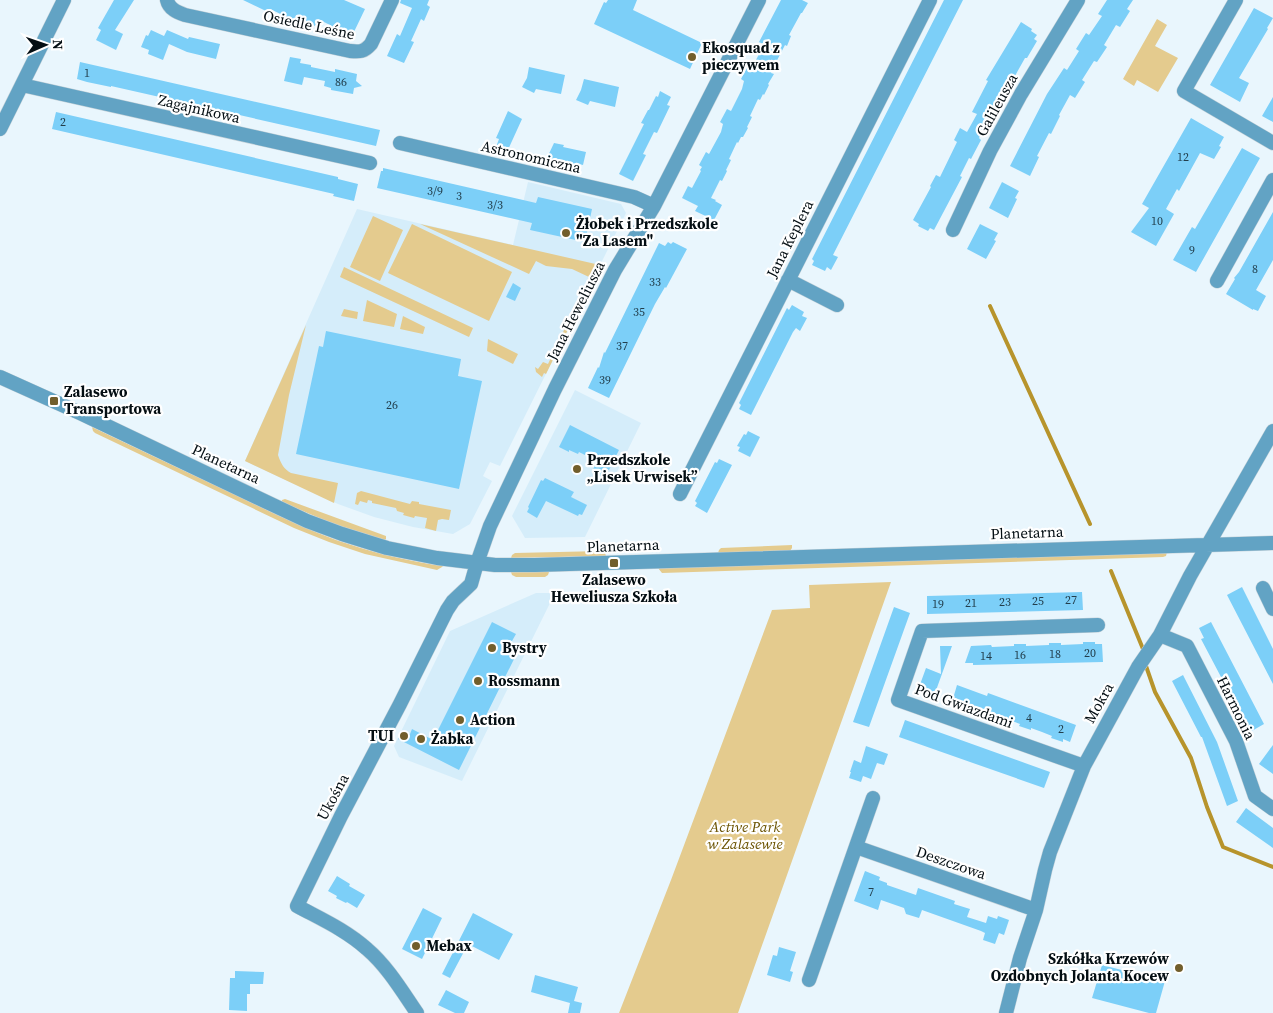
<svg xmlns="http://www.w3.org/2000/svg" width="1273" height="1013" font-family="'Source Serif 4',serif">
<rect width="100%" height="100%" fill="#e9f6fd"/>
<path fill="#d5edfa" d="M528 182 621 204 626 213 500 466 490 462 483 476 492 481 470 524 453 534 413 527 374 517 338 504 245 461 357 209 513 245Z
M575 390 641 423 585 537 525 538 512 516Z
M536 593H555L462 781 399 757 394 746 450 631Z"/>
<path fill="#e4cb8e" d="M1157 19 1167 25 1155 46 1178 58 1158 92 1137 80 1134 86 1123 79Z
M373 216 403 230 380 281 350 267Z
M412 224 512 272 489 321 388 273Z
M420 224 600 265 546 374 544 373 542 377 536 372 535 367 538 369 543 362 548 364 589 277 572 269 546 266 536 261 529 274Z
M344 267 473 328 469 337 340 277Z
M367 300 397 314 394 327 363 321Z
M344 309 358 312 357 319 341 316Z
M403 316 425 327 423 334 400 329Z
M306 325 289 395 278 455C281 464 284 469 291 473L338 483 334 503 245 461Z
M488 339 518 354 513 364 487 351Z
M92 427C134 447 176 467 219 487 257 505 296 525 336 540 371 552 407 561 443 566L442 567 437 570 365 554 329 542 294 528 95 433 93 431Z
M361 491 410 504 412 501 419 502V504L451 510 449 520 442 519 438 520 436 531 425 528 427 518 415 516 414 518 403 515 404 513 397 511 396 508 372 503V501L368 500 367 503 360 501 358 505 355 504 357 493Z
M285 499 386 536V539L385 540 333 524 282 502V500Z
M792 545V548L790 551 718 553 719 550 721 548Z
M602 551 605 553 606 556 511 558 512 555 515 553Z
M1167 552 1166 556 1163 557 662 573 658 568Z
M511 572H549L548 575 545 577H516L512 575Z
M891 582 738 1013H619L671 880 772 610 810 608 809 585Z"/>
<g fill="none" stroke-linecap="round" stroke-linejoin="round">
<path stroke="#b7942c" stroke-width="4" d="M990 306 1090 524
M1111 571 1143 649
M1146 666 1155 692 1191 758 1207 807 1223 847 1273 867"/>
</g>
<path fill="#7ccff8" d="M114 0H134L115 30 123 34 116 50 96 40 101 30 98 28Z
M243 0H344L365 9 352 36 318 19 315 26 306 21 304 25 270 9 268 12Z
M401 0H429L427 5 430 7 424 21 421 19 411 41 414 42 404 63 387 56 397 34 400 36 412 8 400 3Z
M608 0H637L633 10 702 43 690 69 594 24 604 2 606 3Z
M781 0H802L808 3 802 13H801L789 35 791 36 787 46 785 45 773 68 771 73 774 74 768 84 769 85 764 95 763 94 760 100 758 99 750 116 752 117 747 127 748 128 743 137H741L738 143 737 142 729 159 731 160 726 170 727 171 722 181 720 180 711 198 716 200 715 201 722 205 714 220 695 211 698 206 682 198 688 186 692 188 701 171 700 170 702 167 699 165 706 152 709 154 721 132 723 124 720 122 727 109 731 111 742 89 744 81 741 79 748 66 752 68 762 48 761 47 763 44 759 42Z
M944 0H963L835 251 833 255 838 257 831 270 827 267 825 271 812 265 814 261 812 259Z
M1107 0H1133L1127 9 1130 11 1120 27 1116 25 1104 45 1107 47 1097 62 1094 61 1082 80 1085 82 1075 98 1070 95 1059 115 1060 116 1051 134 1049 133 1037 156 1039 157 1030 176 1010 166 1047 94 1064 68 1067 70 1079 51 1076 49 1086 33 1089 35 1102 16 1098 14Z
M1254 8 1273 18 1267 28 1268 29 1239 78 1249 83 1240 102 1210 85Z
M1021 22 1032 29 1031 31 1037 35 1034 39 1037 41 1027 58H1025L1007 90H1006L993 114 992 113 979 138 981 140 971 159 969 158 960 176 962 177 934 230 930 228 928 231 918 226 919 224 913 220 931 187 930 186 936 175 940 177 957 142 954 140 960 128 967 132 977 114 972 112 988 81 986 80Z
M151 30 164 36 167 30 188 39 189 37 220 44 216 59 187 52 169 44 163 60 148 54 149 50 141 47 146 35 148 36Z
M290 57 301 59 300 63 311 65V67L335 72V69L357 74 356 81 362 86 354 88 353 94 331 90V88L324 86 325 81 304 77 302 85 284 81Z
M80 62 380 130 376 146 111 86V87L87 82 77 79Z
M529 67 565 75 561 94 536 89 534 93 522 87 527 78Z
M584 79 619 87 615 107 590 101 588 105 576 100 581 90Z
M660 91 671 97 667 105 670 106 657 133 654 132 643 154 646 155 633 181 619 174 644 124 641 123 648 110H649L656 96 658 97Z
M1273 97V122L1262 116Z
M508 111 522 119 507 152 496 147 499 139 496 138Z
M56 112 338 177V179L358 184 354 201 333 196 334 194 52 129Z
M1191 118 1224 137 1219 146 1221 147 1214 159 1200 153 1179 191 1177 189 1166 209 1174 214 1156 246 1131 232 1149 208 1142 204Z
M554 143 564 145 563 147 586 152 583 165 575 163V166L546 160Z
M1242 148 1260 158 1196 272 1173 260 1192 227 1195 229Z
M383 168 536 203 538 197 592 209 585 242 530 230 532 223 377 188 381 171H383Z
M1002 182 1019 191 1015 198 1017 199 1008 218 989 208Z
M1273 212V260L1256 290 1266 296 1258 311 1253 309V310L1226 294 1235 279 1234 278 1239 272Z
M980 224 998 233 994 240 996 241 986 259 967 249Z
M668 242 671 244 673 242 687 249 666 288 665 287 655 304 609 398 588 388 598 367 599 368 604 352 605 353 659 243 665 246Z
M513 283 521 288 515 301 506 297Z
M792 305 804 312 802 316 807 318 800 331 796 328 793 332 751 415 739 409 741 405 739 403 787 308 789 310Z
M326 331 461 359 458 376 482 381 459 489 296 454 319 346 323 347Z
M570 425 619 450 609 470 607 469 603 477 592 472 597 461 579 452 578 454 569 450V452L559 447Z
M748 431 760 437 750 457 738 451 740 447 737 446 744 434 746 435Z
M719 459 732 465 707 513 695 506 697 503 695 501 715 462 717 463Z
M545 478 574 492 571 497 587 505 582 515 579 514 578 516 546 501 537 518 527 512 529 508 528 507 541 480 543 481Z
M1242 587 1273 649V684L1227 595Z
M1082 592 1083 610 927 614V596Z
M894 607 910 613 869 727 853 722Z
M492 622 516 634 508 648 517 653 459 770 398 739 403 731 410 734 412 729 433 740Z
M1211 622 1264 724 1250 732 1201 639 1204 638 1199 628Z
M1083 642H1095V644H1102L1103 662 973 665V663H965L971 646 991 645 992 647 1014 646V644H1026V646L1049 645V643H1061V645L1083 644Z
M940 646H952L934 696 918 690 926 668 941 674Z
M1183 675 1217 742 1238 801 1227 806 1202 737H1201L1172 681Z
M957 685 987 696 988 693 1076 725 1070 742 1063 739V742L1051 738 1052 736 1042 732 1031 728V730L1019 726 1020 724 1010 720 1000 717 999 719 952 702Z
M905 720 1050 772 1044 788 899 737Z
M1273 745V774L1259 764Z
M866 746 888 754 884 765 877 763 871 779 863 776 861 782 849 778 851 772H850L854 760 861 763Z
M1246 808 1273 828V848L1236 822Z
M865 871 880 877 879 880 887 883V885L916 895 918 888 955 901 954 904 970 909 967 917 986 923 988 916 997 919 998 916 1009 920 1004 935 999 933 995 944 983 940 985 933 981 931 922 910 919 918 906 914 904 908 881 900 878 910 854 901Z
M337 876 350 884 349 886 365 895 357 908 347 902 346 903 336 898 337 896 328 891Z
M423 908 442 918 422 959 402 949Z
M473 913 513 934 499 960 468 944 450 978 442 974Z
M779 947 796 952 790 971 793 972 790 982 767 975 773 955 777 956Z
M1102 965 1165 981 1156 1013H1149L1092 998Z
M235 971 264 972 263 984H250V994H247V1011L229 1010 230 978H235Z
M535 975 578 987 574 1001 582 1003 580 1013H568L570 1003 531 992Z
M446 990 469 1002 464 1013H455L438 1005Z"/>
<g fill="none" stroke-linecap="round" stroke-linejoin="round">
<defs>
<path id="minor" d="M167 0C169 9 177 12 185 15L350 51C360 52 364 52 371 44L392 0
M1236 0 1184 91 1273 143
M22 85 370 163
M0 129 64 0
M400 143 634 197 654 206
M953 230 990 151 1021 94 1078 0
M788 280 837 305
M1217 281 1273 180
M0 377 80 413 273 505 307 521 342 534 387 548 437 558 495 565H535L1273 543
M680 494 930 0
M1263 588 1273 609
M1160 635 1187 646 1236 741 1255 796 1273 809
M1084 766 898 700 922 631 1098 625
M856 847 1036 910
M809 980 873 798
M417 1013C402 991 387 966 367 949 346 930 321 919 297 906L341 816 400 704 447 610 453 601 471 584 477 563 490 526 555 389 615 270 654 206 759 0
M1006 1013 1020 958 1036 910 1045 870 1050 852 1084 766 1138 667 1160 635 1190 576 1273 431"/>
</defs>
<use href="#minor" stroke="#c4d1d8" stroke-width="15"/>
<use href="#minor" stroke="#62a3c4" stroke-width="14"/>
</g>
<g fill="#715e2c" stroke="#fff" stroke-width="2">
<circle cx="692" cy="57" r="5"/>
<circle cx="566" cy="233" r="5"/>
<rect x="49" y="396" width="10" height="10" rx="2.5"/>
<circle cx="577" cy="469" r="5"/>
<rect x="609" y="558" width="10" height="10" rx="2.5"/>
<circle cx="492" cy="648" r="5"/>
<circle cx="478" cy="681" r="5"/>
<circle cx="460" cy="720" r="5"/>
<circle cx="404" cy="736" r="5"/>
<circle cx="421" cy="739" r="5"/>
<circle cx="416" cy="946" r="5"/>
<circle cx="1179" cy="968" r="5"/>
</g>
<g text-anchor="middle" stroke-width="4.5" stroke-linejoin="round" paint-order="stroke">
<g font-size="12" fill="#223e4c">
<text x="87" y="77">1</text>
<text x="341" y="86">86</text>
<text x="63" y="126">2</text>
<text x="1183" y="161">12</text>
<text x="435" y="195">3/9</text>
<text x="459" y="200">3</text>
<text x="495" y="209">3/3</text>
<text x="1157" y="225">10</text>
<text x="1192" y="254">9</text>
<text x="1255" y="273">8</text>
<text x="655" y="286">33</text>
<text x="639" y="316">35</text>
<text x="622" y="350">37</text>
<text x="605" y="384">39</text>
<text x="392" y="409">26</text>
<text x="1071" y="604">27</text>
<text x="1038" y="605">25</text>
<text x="1005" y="606">23</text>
<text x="971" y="607">21</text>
<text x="938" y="608">19</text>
<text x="1090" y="657">20</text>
<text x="1055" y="658">18</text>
<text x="1020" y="659">16</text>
<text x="986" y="660">14</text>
<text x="1029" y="722">4</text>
<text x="1061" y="733">2</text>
<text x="871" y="896">7</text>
</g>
<g font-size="15" fill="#040e13" stroke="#fff">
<text transform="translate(309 25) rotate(12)" y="5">Osiedle Leśne</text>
<text transform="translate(997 105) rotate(-61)" y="5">Galileusza</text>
<text transform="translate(199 109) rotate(13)" y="5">Zagajnikowa</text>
<text transform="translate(531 157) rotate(13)" y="5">Astronomiczna</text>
<text transform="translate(790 239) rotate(-63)" y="5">Jana Keplera</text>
<text transform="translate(576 311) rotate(-63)" y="5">Jana Heweliusza</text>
<text transform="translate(226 464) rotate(25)" y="5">Planetarna</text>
<text transform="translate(1027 533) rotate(-2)" y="5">Planetarna</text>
<text transform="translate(623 546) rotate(-2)" y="5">Planetarna</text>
<text transform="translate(1099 703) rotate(-61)" y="5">Mokra</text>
<text transform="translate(964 706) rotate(20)" y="5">Pod Gwiazdami</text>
<text transform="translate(1236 708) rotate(64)" y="5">Harmonia</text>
<text transform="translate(333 797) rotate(-62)" y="5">Ukośna</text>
<text transform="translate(951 863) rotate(19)" y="5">Deszczowa</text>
</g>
<g font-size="15" font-weight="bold" fill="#040e13" stroke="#fff" text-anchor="start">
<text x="702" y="53">Ekosquad z<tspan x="702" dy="17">pieczywem</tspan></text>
<text x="576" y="229">Żłobek i Przedszkole<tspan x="576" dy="17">"Za Lasem"</tspan></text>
<text x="64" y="397">Zalasewo<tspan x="64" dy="17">Transportowa</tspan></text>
<text x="587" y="465">Przedszkole<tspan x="587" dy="17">„Lisek Urwisek”</tspan></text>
<text x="614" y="585" text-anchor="middle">Zalasewo<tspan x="614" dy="17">Heweliusza Szkoła</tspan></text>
<text x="502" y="653">Bystry</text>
<text x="488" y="686">Rossmann</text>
<text x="470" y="725">Action</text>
<text x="394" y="741" text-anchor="end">TUI</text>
<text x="431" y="744">Żabka</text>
<text x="426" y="951">Mebax</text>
<text x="1169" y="964" text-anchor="end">Szkółka Krzewów<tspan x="1169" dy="17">Ozdobnych Jolanta Kocew</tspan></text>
</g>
<g font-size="15" font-style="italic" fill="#6b5301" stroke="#fff">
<text x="745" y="832">Active Park<tspan x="745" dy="17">w Zalasewie</tspan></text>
</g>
</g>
<g transform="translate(45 45) rotate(88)" stroke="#ffffff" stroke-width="4" paint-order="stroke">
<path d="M0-4L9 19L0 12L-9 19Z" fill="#040e13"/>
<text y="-8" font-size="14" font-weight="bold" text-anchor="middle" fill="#040e13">N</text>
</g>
</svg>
